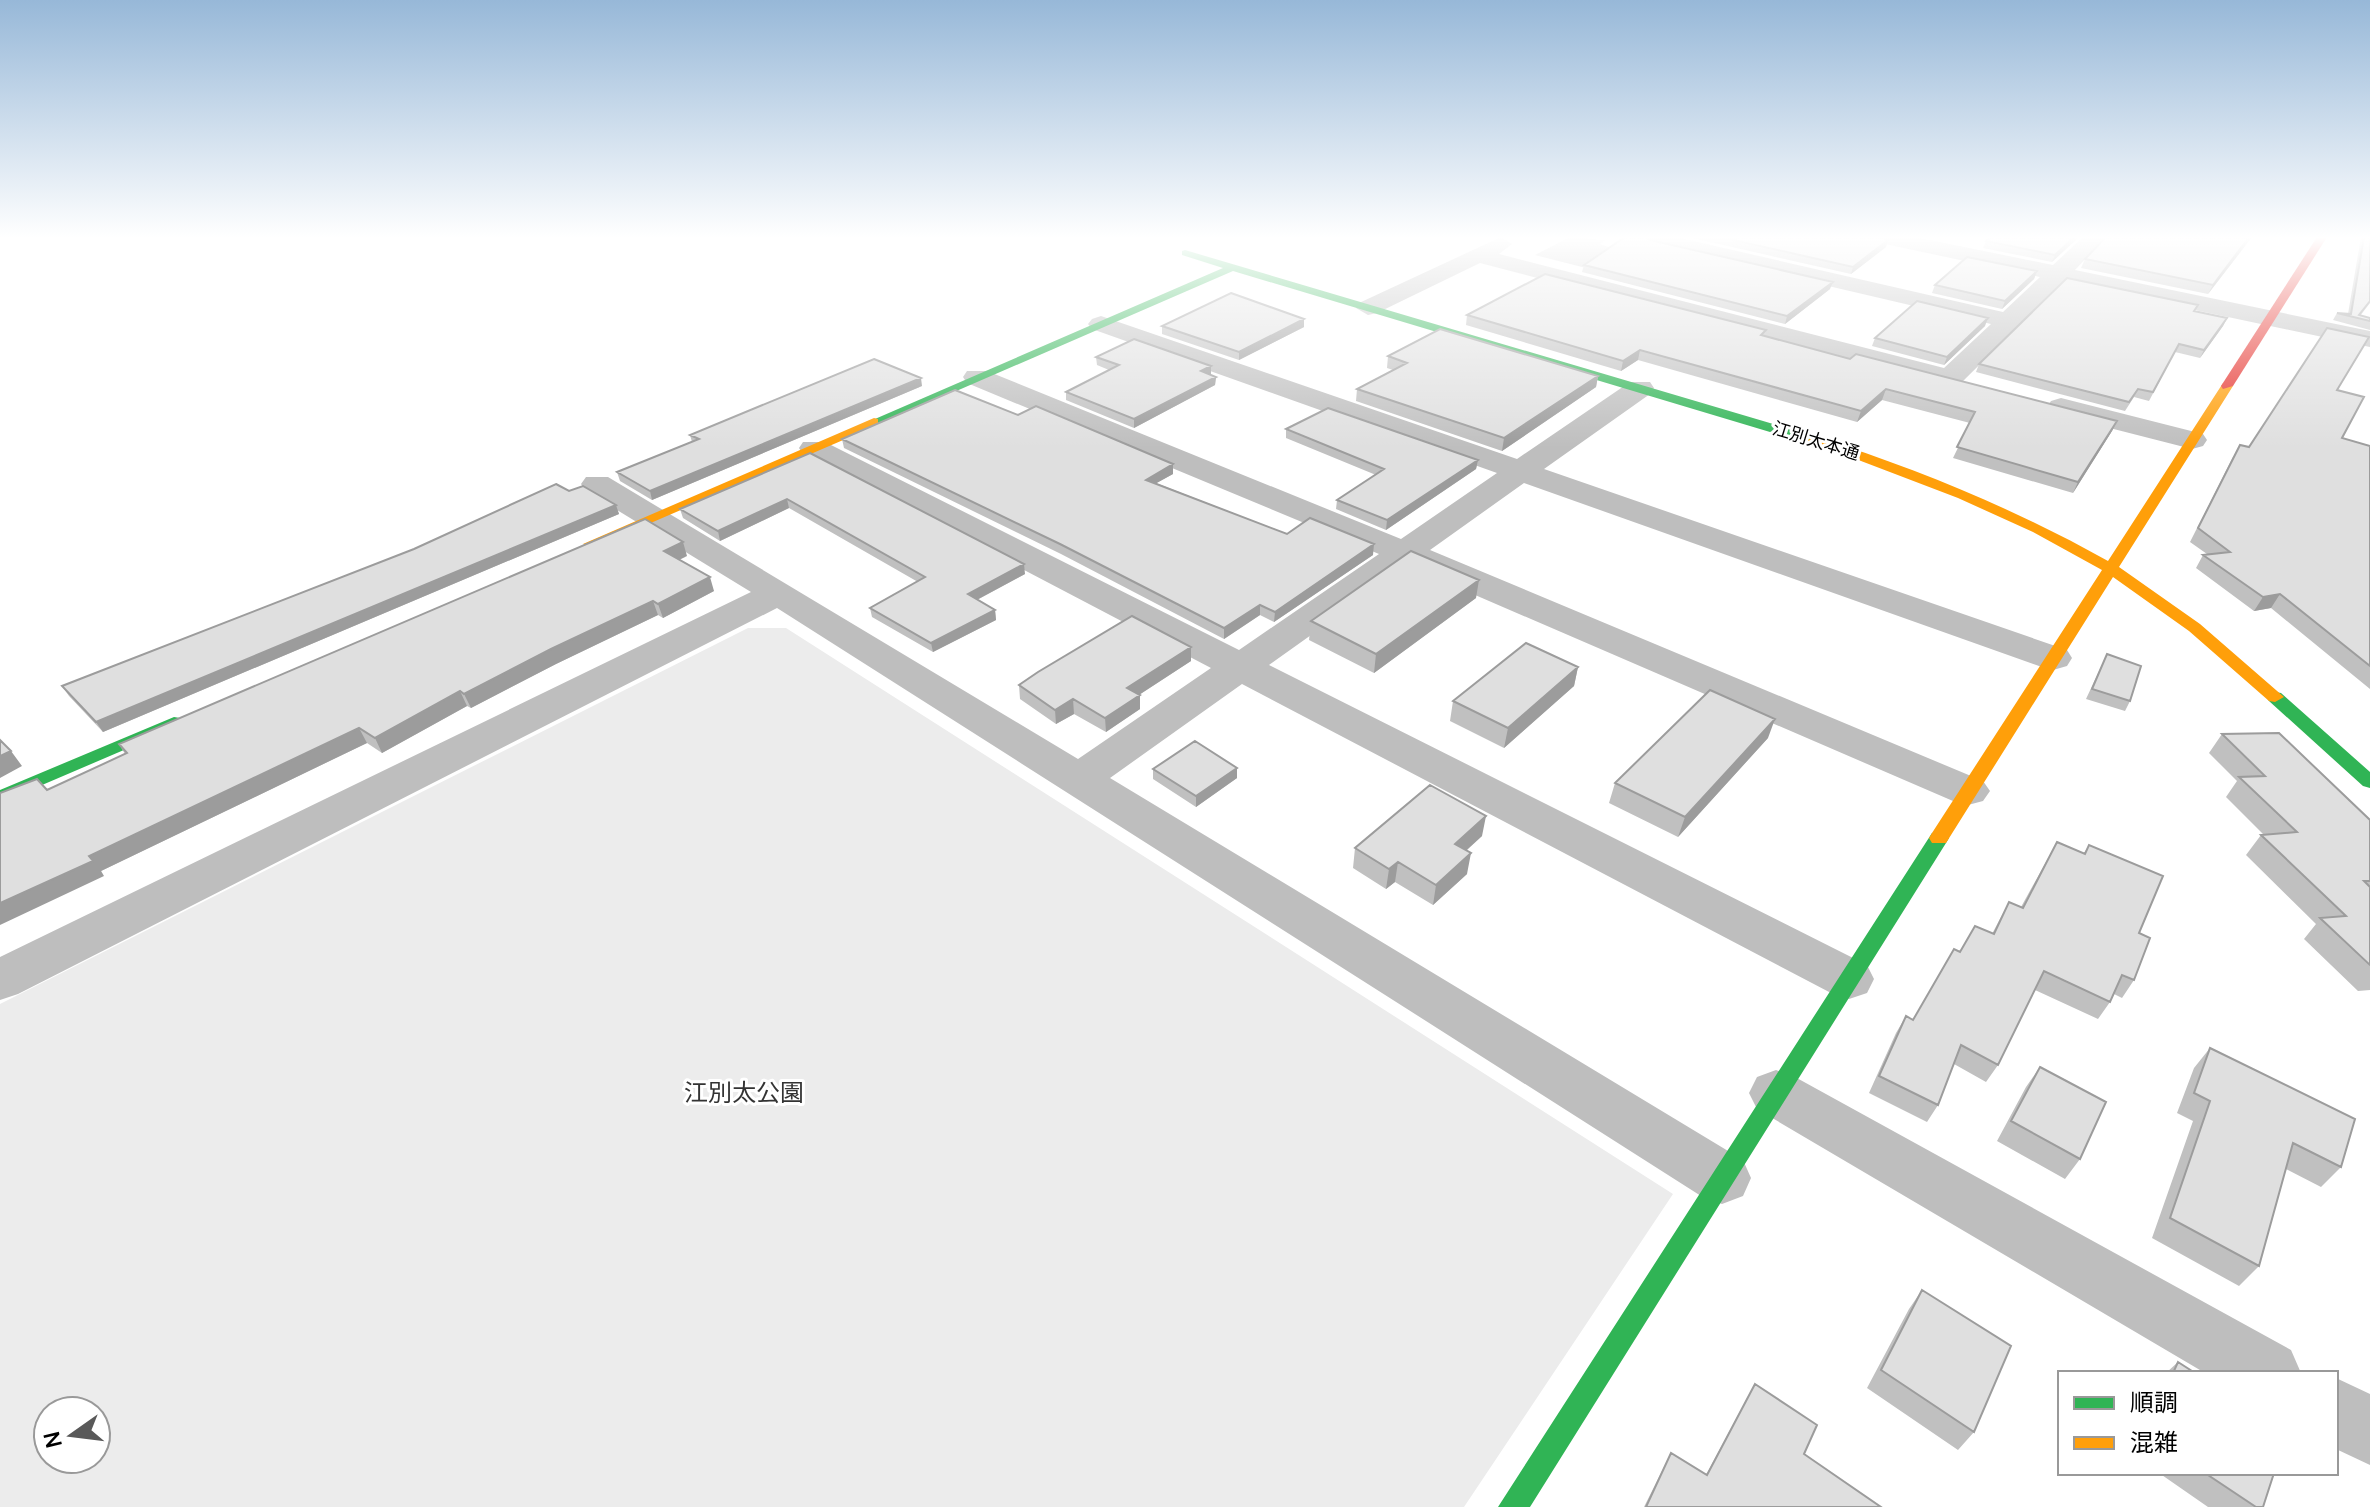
<svg xmlns="http://www.w3.org/2000/svg" width="2370" height="1507" font-family="Manrope,'Noto Sans JP',sans-serif">
<rect width="100%" height="100%" fill="#fff"/>
<path fill="#ececec" fill-rule="evenodd" d="M748 628H786L1673 1194 1464 1507H0V1004ZM48 1411H96V1459H48Z"/>
<path fill="#bfbfbf" d="M1570 237 1605 240 1600 244 1619 251 1586 268 1535 255Z"/>
<g fill="none" stroke-linecap="round" stroke-linejoin="round">
<path fill="#bebebe" fill-rule="evenodd" d="M1501 237 1512 244 1499 254 1944 368 1991 324 1649 244 1638 237H1676L2003 312 2040 277 1885 244 1874 237H1915L2053 265 2083 237H2106L2075 270 2370 331V347L2063 282 1960 384 1950 386 1480 263 1377 313 1368 315 1356 308 1359 303Z
M1101 316 1517 459 1630 382H1650L1654 388 1650 394 1544 469 2067 650 2072 658 2067 666 2053 670 2039 666 1524 483 1430 550 1983 781 1990 791 1983 801 1968 805 1953 801 1408 566 1269 665 1867 965 1874 979 1867 993 1849 999 1831 993 1242 684 1110 778 1743 1160 1751 1178 1743 1196 1722 1204 1701 1196 777 608 18 994 0 1000V957L751 592 586 491 581 484 586 477H608L1078 759 1211 668 803 454 799 448 803 442H825L1239 650 1379 554 967 383 963 377 967 371H987L1401 539 1497 473 1092 329 1088 324 1092 319Z
M2061 398 2203 434 2207 440 2203 446 2192 449 2051 413 2047 407 2051 401Z
M1776 1070 1795 1077 2291 1350 2301 1373H2205L1757 1109 1749 1093 1757 1077Z
M2336 1378 2370 1394V1465L2336 1449Z"/>
<path fill="#30b455" fill-rule="evenodd" d="M1185 250 1817 437 1818 440 1807 443 1233 271 878 425 868 422 1223 268 1182 255V251Z
M2275 692 2281 693 2370 772V788L2363 786 2269 701 2266 697 2269 693Z
M174 717 180 718 183 722 180 726 0 803V790Z
M1939 831 1946 833 1949 838 1946 843 1530 1507H1498L1932 833Z"/>
<path fill="#ff9f0a" fill-rule="evenodd" d="M2223 383 2233 386 2119 567 2200 624 2284 697 2275 702 2269 701 2189 631 2113 577 1946 843H1932L1929 838 1932 833 2102 570 2033 532 1958 498 1806 440 1817 437C1918 469 2015 509 2108 561Z
M874 418 878 419V425L595 547 590 548 583 544Z"/>
<path fill="#e5322d" fill-rule="evenodd" d="M2317 237H2327L2233 386 2223 389 2221 386Z"/>
</g>
<path fill="#c0c0c0" d="M1688 237H1882L1886 247 1851 274Z
M2079 237 2052 262 1983 248 1986 241Z
M2106 237H2252L2208 294 2081 268 2085 259Z
M2361 237H2370V303L2360 316 2370 318V330L2333 320 2337 313 2348 314Z
M1650 240 1830 289 1785 324 1582 272 1584 265Z
M2037 271 2034 279 2002 309 1932 293 1935 285Z
M2198 305 2195 311 2227 318 2223 326 2200 358 2175 352 2149 401 2134 397 2125 411 1976 372 1979 364Z
M1467 315 1766 330 1765 336 1850 359 2117 421 2112 431 2073 493 1953 458 1970 423 1882 400 1857 422 1638 360 1621 371 1466 325Z
M1162 326 1304 327 1239 360 1162 334Z
M1985 326 1944 365 1872 346 1875 338Z
M1388 356 1598 376 1596 387 1502 451 1356 401 1357 389 1393 370 1387 368Z
M1096 357 1211 366 1210 375 1216 377 1215 385 1134 428 1066 400V392L1109 370 1097 365Z
M922 386 652 500 620 481 617 472 692 442 690 435Z
M2337 390 2342 438 2370 446V689L2271 608 2254 611 2196 568 2203 555 2207 554 2190 542 2233 457Z
M1286 429 1478 460 1476 469 1386 530 1336 509 1337 500 1376 475 1286 438Z
M842 439 1173 474 1156 483 1287 534 1373 555 1274 622 1260 615 1224 639 1061 554 844 448Z
M810 453 1025 574 977 600 995 610 996 620 933 652 872 617 870 608 918 582 789 508 720 541 683 518 680 509Z
M569 491 616 505 619 514 103 732 69 696 62 686Z
M687 556 679 560 714 591 663 618 658 615 556 664 471 708 467 706 382 753 367 743 101 871 104 876 47 790 125 754 119 744Z
M1476 598 1374 673 1309 640 1311 621Z
M1191 647V661L1139 695 1140 709 1106 732 1074 714 1056 724 1020 699 1019 685Z
M2107 654 2130 701 2125 711 2086 699Z
M1578 667 1574 686 1504 748 1450 721 1453 701Z
M2222 734 2370 820V990L2358 991 2304 939 2316 924 2246 855 2261 835H2264L2226 797 2237 781 2209 753Z
M1768 738 1678 837 1609 803 1615 783Z
M1153 769 1237 778 1196 807 1153 779Z
M1482 836 1466 851 1467 874 1433 905 1395 882 1386 889 1353 868 1355 848Z
M2057 842 2084 853 2089 845 2139 933 2134 980 2122 998 2114 994 2110 1002 2098 1019 2035 990 1998 1065 1986 1082 1954 1064 1938 1105 1927 1122 1869 1093 1896 1033 1906 1016 1913 1020 1960 952 1992 934 2009 902 2021 907Z
M2210 1048 2341 1167 2321 1187 2286 1169 2259 1266 2239 1286 2152 1238 2193 1121 2177 1113 2194 1068Z
M2040 1067 2080 1159 2065 1179 1997 1141 2026 1087Z
M1922 1290 1974 1432 1958 1450 1867 1388 1909 1309Z
M2178 1362 2195 1373H2166Z
M1755 1384 1804 1454 1881 1507H1644L1671 1453 1706 1475 1745 1402Z
M2159 1473H2274L2263 1507H2208Z"/>
<path fill="#9c9c9c" d="M2074 237H2079L2052 262 2055 255Z
M2249 237H2252L2208 294 2213 285Z
M1888 240 1886 247 1851 274 1853 267Z
M2037 271 2034 279 2002 309 2005 301Z
M1833 282 1830 289 1785 324 1787 316Z
M1988 318 1985 326 1944 365 1947 357Z
M2227 318 2223 326 2200 358 2204 350Z
M1304 319V327L1239 360V352Z
M1640 350 1638 360 1621 371 1623 361Z
M1211 366V374L1200 379 1201 371Z
M1598 376 1596 387 1502 451 1504 438Z
M1216 377 1215 385 1134 428V419Z
M921 378 922 386 652 500 650 491Z
M1886 389 1882 400 1857 422 1861 411Z
M2117 421 2112 431 2073 493 2078 482Z
M1478 460 1476 469 1386 530 1387 520Z
M1173 464V474L1146 489V480Z
M787 499 789 508 720 541 718 531Z
M616 505 619 514 103 732 96 722Z
M683 542 687 556 668 565 664 551Z
M1374 544 1373 555 1274 622 1275 612Z
M1024 564 1025 574 969 604 968 594Z
M710 577 714 591 663 618 658 604Z
M1479 580 1476 598 1374 673 1376 654Z
M2280 594 2271 608 2254 611 2263 597Z
M653 601 658 615 556 664 471 708 464 694 551 649Z
M1260 605V615L1224 639V628Z
M995 610 996 620 933 652 931 643Z
M1191 647V661L1128 702 1127 688Z
M1578 667 1574 686 1504 748 1508 728Z
M460 691 467 706 382 753 375 738Z
M1140 695V709L1106 732 1105 718Z
M1073 699 1074 714 1056 724 1055 710Z
M1775 719 1768 738 1678 837 1685 817Z
M359 728 367 743 101 871 104 876 0 925V903L89 856Z
M11 751 22 766 0 778V756Z
M1237 768V778L1196 807V796Z
M1486 816 1482 836 1451 864 1455 844Z
M1471 853 1467 874 1433 905 1436 885Z
M1398 862 1395 882 1386 889 1389 869Z"/>
<path fill="#dfdfdf" stroke="#9c9c9c" stroke-width="2" d="M1625 237H1645L1650 240 1833 282 1787 316 1584 265Z
M1720 237H1882L1888 240 1853 267Z
M1990 237H2074L2055 255 1986 241Z
M2106 237H2249L2213 285 2085 259Z
M2364 237H2370V301L2359 315 2370 318V321L2337 313 2351 314Z
M1967 257 2037 271 2005 301 1935 285Z
M1545 274 1766 330 1761 335 1850 359 1856 354 2117 421 2078 482 1957 447 1975 412 1886 389 1861 411 1640 350 1623 361 1467 315Z
M2067 278 2198 305 2194 311 2227 318 2204 350 2179 344 2153 392 2138 389 2129 402 1979 364Z
M1231 293 1304 319 1239 352 1162 326Z
M1917 301 1988 318 1947 357 1875 338Z
M2327 328 2369 337 2337 390 2364 397 2342 438 2370 446V666L2280 594 2263 597 2203 555 2230 552 2198 528 2240 445 2249 447Z
M1440 329 1598 376 1504 438 1357 389 1407 363 1388 356Z
M1134 339 1211 366 1201 371 1216 377 1134 419 1066 392 1119 365 1096 357Z
M874 359 921 378 650 491 617 472 699 439 690 435Z
M955 390 1018 415 1036 406 1173 464 1146 480 1287 534 1310 518 1374 544 1275 612 1260 605 1224 628 1060 544 842 439Z
M1328 408 1478 460 1387 520 1337 500 1384 469 1286 429Z
M810 453 1024 564 968 594 995 610 931 643 870 608 925 577 787 499 718 531 680 509Z
M556 484 569 491 583 486 616 505 96 722 62 686 414 549Z
M645 519 683 542 664 551 710 577 658 604 653 601 551 649 464 694 460 691 375 738 359 728 89 856 93 861 0 903V793L37 779 47 790 127 753 119 744Z
M1411 551 1479 580 1376 654 1311 621Z
M1132 616 1191 647 1127 688 1140 695 1105 718 1073 699 1055 710 1019 685 1038 672Z
M1526 643 1578 667 1508 728 1453 701Z
M2107 654 2141 666 2130 701 2092 689Z
M1710 690 1775 719 1685 817 1615 783Z
M2279 733 2370 820V881H2364L2370 887V965L2320 918 2346 916 2261 835 2297 832 2239 777 2265 776 2222 734Z
M0 740 11 751 0 756Z
M1195 741 1237 768 1196 796 1153 769Z
M1430 785 1486 816 1455 844 1471 853 1436 885 1398 862 1389 869 1355 848Z
M2057 842 2085 854 2089 845 2163 876 2139 933 2150 938 2134 980 2122 975 2110 1002 2044 971 1998 1065 1961 1045 1938 1105 1879 1076 1906 1016 1913 1020 1954 949 1960 952 1975 926 1994 934 2009 902 2023 908Z
M2210 1048 2355 1119 2341 1167 2293 1143 2259 1266 2170 1218 2210 1101 2194 1093Z
M2040 1067 2106 1102 2080 1159 2011 1121Z
M1922 1290 2011 1346 1974 1432 1881 1370Z
M2178 1362 2195 1373H2173Z
M1755 1384 1817 1425 1804 1454 1881 1507H1646L1671 1453 1707 1475Z
M2205 1473H2274L2263 1507H2256Z"/>
<linearGradient id="sky" x2="0" y2="1"><stop stop-color="#97b8d8"/><stop offset="0.53" stop-color="#fff"/><stop offset="1" stop-color="#fff" stop-opacity="0"/></linearGradient>
<rect width="2370" height="448" fill="url(#sky)"/>
<g text-anchor="middle" stroke-width="6" stroke-linejoin="round" paint-order="stroke">
<g font-size="18" fill="#000" stroke="#fff">
<text transform="translate(1816 441) rotate(17)" y="6">江別太本通</text>
</g>
<g font-size="24" fill="#333" stroke="#fff">
<text x="744" y="1101">江別太公園</text>
</g>
</g>
<rect x="2058" y="1371" width="280" height="104" fill="#ffffff" stroke="#999999" stroke-width="2"/>
<rect x="2074" y="1397" width="40" height="12" fill="#30b455" stroke="#999999" stroke-width="2"/>
<text x="2130" y="1411" font-size="24" fill="#000000">順調</text>
<rect x="2074" y="1437" width="40" height="12" fill="#ff9f0a" stroke="#999999" stroke-width="2"/>
<text x="2130" y="1451" font-size="24" fill="#000000">混雑</text>
<g transform="translate(72 1435) rotate(256)"><circle r="38" fill="#ffffff" stroke="#999999" stroke-width="2"/>
<path d="M0-6L14 30L0 20L-14 30Z" fill="#595959"/>
<text y="-12" font-size="22" font-weight="bold" text-anchor="middle" fill="#000000">N</text>
</g>
</svg>
